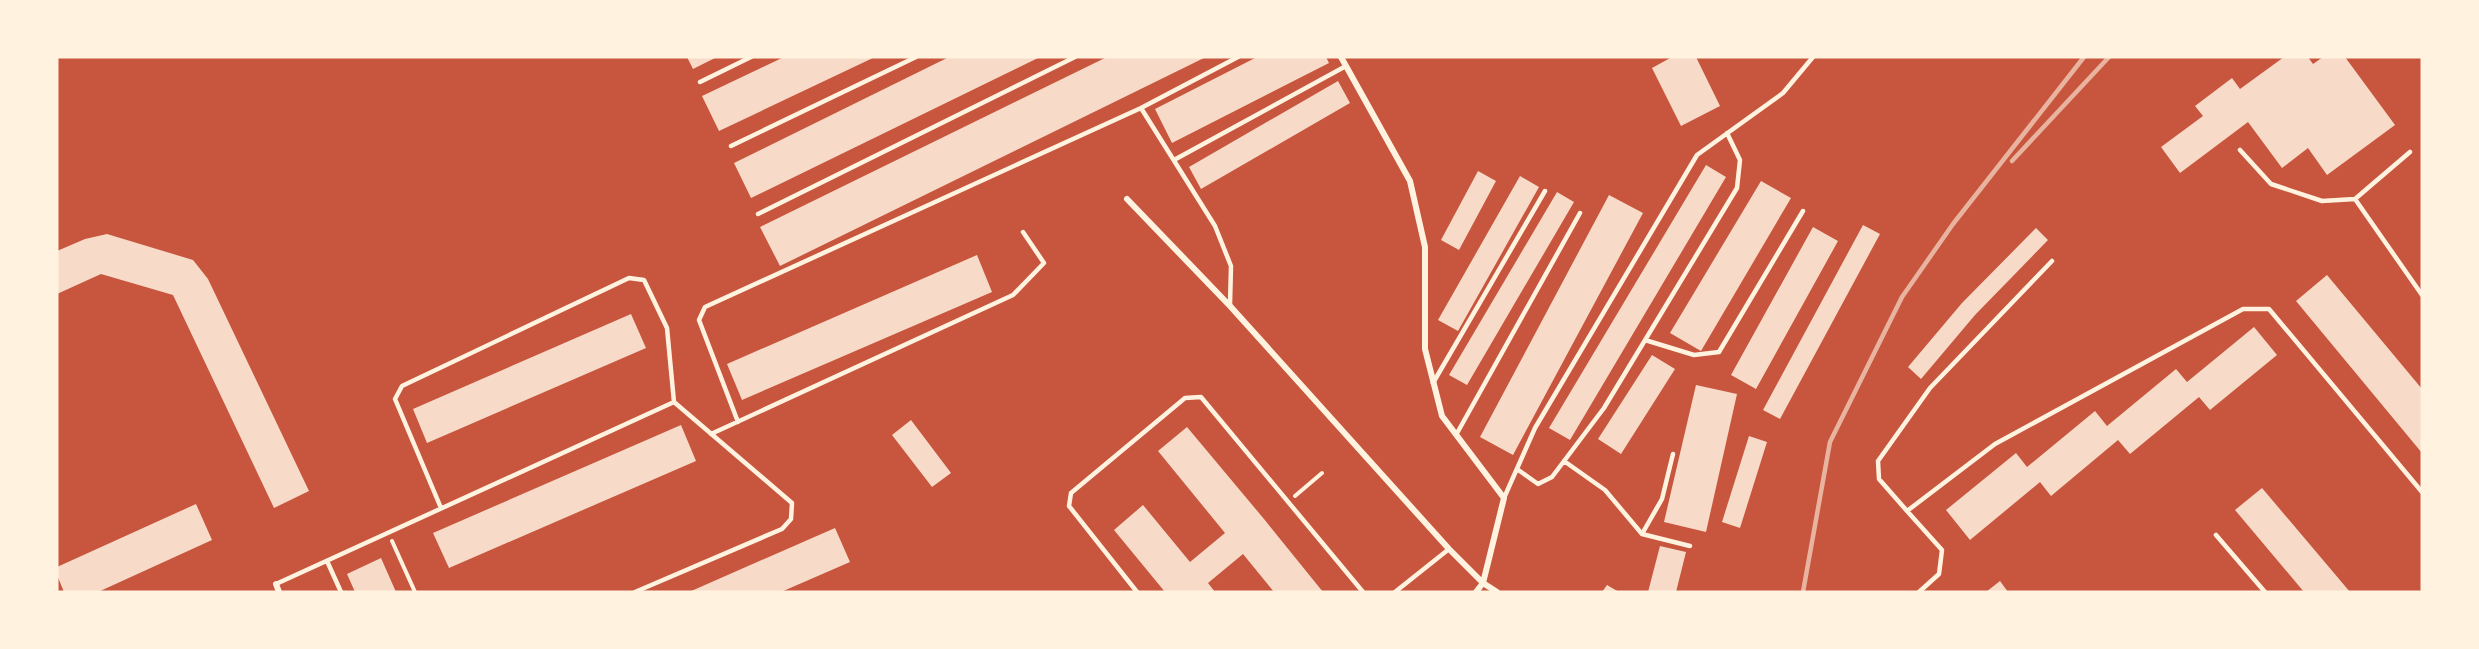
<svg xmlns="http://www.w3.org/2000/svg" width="2479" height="649" font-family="Lato,sans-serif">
<rect width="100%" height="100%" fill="#c8553d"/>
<path fill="#f7dbc8" d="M687 57H717L693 69Z
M784 57H875L719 131 702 96Z
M949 57H1040L751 198 734 163Z
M1107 57H1206L780 266 760 227Z
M1257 57H1326L1329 63 1172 143 1155 109Z
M1672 57H1696L1720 106 1681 126 1652 68Z
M2284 57H2308L2313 64 2323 57H2345L2395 125 2327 175 2308 148 2282 168 2248 122 2180 173 2161 147 2203 116 2195 106 2232 78 2240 89Z
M1338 81 1350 103 1201 189 1189 167Z
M1706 165 1726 177 1570 440 1549 428Z
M1478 171 1496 181 1459 250 1441 240Z
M1520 176 1539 187 1458 331 1438 320Z
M1761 181 1791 198 1701 351 1670 333Z
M1557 192 1574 202 1467 385 1449 375Z
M1609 195 1643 213 1513 455 1480 437Z
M1863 225 1880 234 1780 419 1763 410Z
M1813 227 1838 241 1756 389 1731 375Z
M2036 228 2048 240 1975 315 1921 379 1908 367 1962 303Z
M107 234 193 260 208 279 309 491 274 508 173 295 101 274 57 294V251L85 239Z
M977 255 992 292 742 400 727 364Z
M2327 275 2422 389V453L2296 301Z
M631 314 646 348 427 443 413 409Z
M2254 327 2277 355 2210 410 2199 397 2130 454 2118 440 2051 496 2040 482 1970 540 1946 510 2016 453 2027 467 2095 411 2107 426 2176 369 2187 382Z
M1652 355 1675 369 1621 454 1598 439Z
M1696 385 1737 394 1706 532 1664 522Z
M911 420 951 473 932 487 892 435Z
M681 425 696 461 449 568 433 533Z
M1187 427 1264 519 1323 592H1274L1243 554 1208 583 1215 592H1165L1114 530 1143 505 1190 562 1225 533 1158 451Z
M1749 436 1767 442 1740 528 1722 522Z
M2262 488 2350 592H2304L2235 510Z
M196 504 212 540 98 592H64L57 575V567Z
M835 528 850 562 781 592H689Z
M1660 546 1686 552 1676 592H1648Z
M381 558 396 592H355L347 574Z
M2000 581 2008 592H1986Z
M1607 585 1619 592H1602Z"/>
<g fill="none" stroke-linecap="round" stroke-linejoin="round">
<path stroke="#fff3e0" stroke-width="4" d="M1295 496 1322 473
M392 541 415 592"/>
<path stroke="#fff3e0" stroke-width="4.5" d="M700 82 751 57
M1141 108 1215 226 1231 266 1230 305
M731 146 916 57
M2240 150 2271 184 2322 201 2355 199 2422 295
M1174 160 1346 66
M2355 199 2410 152
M758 214 1075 57
M1645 340 1694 355 1719 352 1803 211
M1433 383 1545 191
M738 422 699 320 705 307 1141 108 1238 57
M711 434 1013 295 1044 263 1023 232
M1456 435 1580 213
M1564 461 1605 490 1642 534 1690 546
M1517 469 1538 484 1552 477 1604 408 1737 188 1740 160 1727 133
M1504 498 1535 428 1697 155 1783 93 1813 57
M1907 511 1879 479 1878 461 1930 388 2052 261
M1642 534 1662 499 1673 454
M2216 535 2265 592
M327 561 341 592
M276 584 674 402 667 328 644 280 629 278 402 386 395 399 441 508
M635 592 782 529 791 519 792 503 674 402
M1137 592 1069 506 1071 493 1185 398 1201 397 1363 592
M1395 592 1449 549
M1919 592 1939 574 1942 550 1907 511 1995 444 2243 309H2269L2422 492"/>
<path stroke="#fff3e0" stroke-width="6" d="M1341 57 1410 181 1425 247V349L1442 416 1504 498 1483 583 1476 592
M1127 199 1230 306 1449 549 1483 583 1497 592
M276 584 279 592"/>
<path stroke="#e9b49f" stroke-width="4.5" d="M2012 161 2109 57
M1803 592 1830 442 1902 297 1953 224 2084 57"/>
</g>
<rect width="2479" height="649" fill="none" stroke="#fff3e0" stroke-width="117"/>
</svg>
